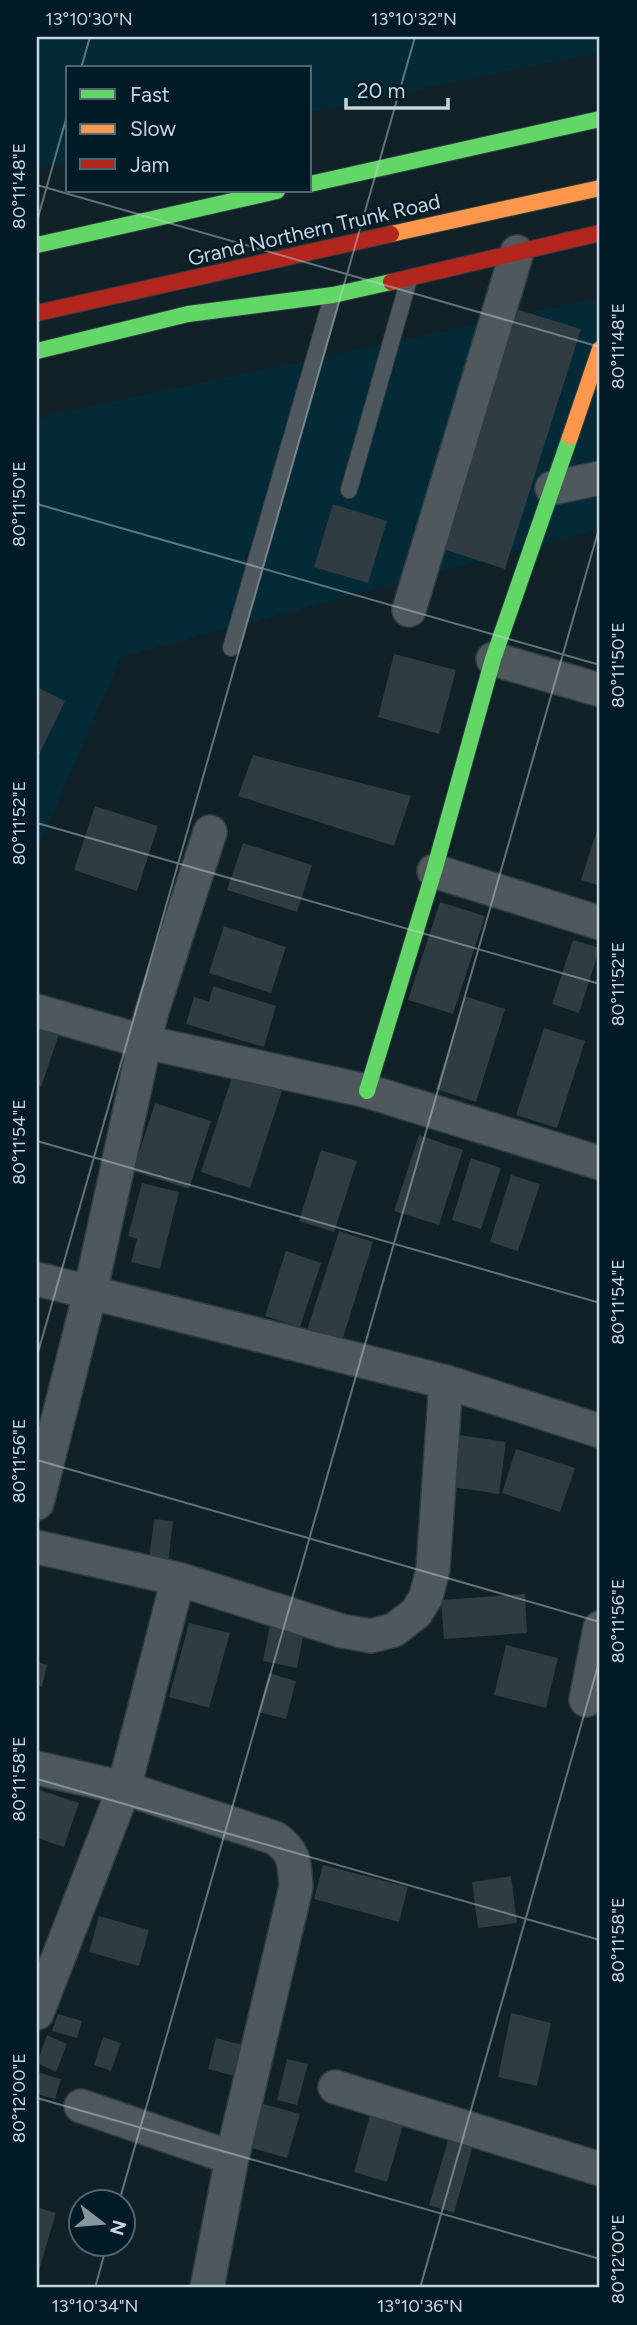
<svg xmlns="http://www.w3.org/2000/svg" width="637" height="2325" font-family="Figtree,sans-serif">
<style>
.built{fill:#042a37}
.building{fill:#2f3c41}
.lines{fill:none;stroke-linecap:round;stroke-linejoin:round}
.lane-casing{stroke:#2f3d42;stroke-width:18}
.street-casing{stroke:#2f3d42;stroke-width:36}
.fast-casing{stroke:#2f3d42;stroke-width:18}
.slow-casing{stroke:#2f3d42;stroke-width:18}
.jam-casing{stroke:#2f3d42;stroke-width:18}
.lane{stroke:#4f585d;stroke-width:16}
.street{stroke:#4f585d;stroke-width:33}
.fast{stroke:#63d668;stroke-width:16}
.slow{stroke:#ff974d;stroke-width:16}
.jam{stroke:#b3261e;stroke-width:16}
.ticks{fill:none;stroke:#c5d5dd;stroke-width:2;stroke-opacity:0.45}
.labels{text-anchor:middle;stroke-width:5;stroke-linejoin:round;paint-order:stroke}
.street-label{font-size:21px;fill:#c5d5dd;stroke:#001b26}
.neatline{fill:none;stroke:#c5d5dd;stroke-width:2.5}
.ticks-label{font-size:18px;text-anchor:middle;fill:#c5d5dd}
</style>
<rect width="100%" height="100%" fill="#102127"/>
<path class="built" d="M37 37H600V52L310 112V68H68V161L37 168Z
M600 298V529L121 657 37 850V418Z"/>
<path class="building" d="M516 309 581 329 505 569 440 548Z
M333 504 387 521 368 583 314 567Z
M394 654 456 670 439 734 378 717Z
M37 687 65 701 37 759Z
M253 755 411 796 394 846 238 796Z
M95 806 158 826 137 891 74 870Z
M600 821V886L581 880Z
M243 843 312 865 297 912 227 890Z
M440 902 485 916 453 1014 408 1000Z
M224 926 286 947 271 993 209 973Z
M573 940 600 948 579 1013 552 1004Z
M213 986 276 1006 264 1047 186 1024 194 997 209 1002Z
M465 996 505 1009 476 1102 436 1089Z
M37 1023 60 1031 41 1087 37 1086Z
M544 1028 585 1041 557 1128 516 1115Z
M233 1074 282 1091 250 1188 201 1172Z
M155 1103 211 1121 189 1189 133 1171Z
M419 1135 463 1150 439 1225 394 1211Z
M321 1150 357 1161 334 1232 299 1221Z
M471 1158 501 1168 481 1229 452 1220Z
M511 1175 540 1184 518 1251 490 1242Z
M142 1183 179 1192 160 1269 131 1262 137 1239 128 1236Z
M339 1231 373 1242 342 1341 307 1330Z
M286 1251 321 1263 300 1327 265 1316Z
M453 1434 506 1442 499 1494 445 1486Z
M516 1449 575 1468 560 1512 502 1493Z
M154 1519 173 1521 168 1563 149 1560Z
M525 1594 527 1633 444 1639 441 1600Z
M271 1620 305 1626 297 1668 263 1661Z
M189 1623 230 1633 209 1708 169 1697Z
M506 1645 558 1658 546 1708 494 1695Z
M37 1662 47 1665 42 1687 37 1685Z
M269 1673 296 1681 286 1719 258 1712Z
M37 1789 79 1803 64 1847 37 1838Z
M323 1865 408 1887 399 1922 314 1899Z
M511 1876 517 1923 478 1928 472 1882Z
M99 1916 149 1930 139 1966 89 1952Z
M511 2013 551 2023 537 2086 498 2077Z
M58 2014 82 2021 77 2038 52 2031Z
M47 2035 67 2044 56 2072 37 2063Z
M103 2037 121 2043 111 2071 94 2065Z
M216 2038 250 2047 242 2078 208 2069Z
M287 2059 308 2064 297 2105 277 2100Z
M37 2072 61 2079 55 2099 37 2094Z
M256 2102 300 2114 287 2158 244 2146Z
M370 2115 403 2125 387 2182 354 2172Z
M450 2134 474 2142 454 2213 429 2205Z
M37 2207 56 2213 37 2277Z"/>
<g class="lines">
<defs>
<path id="lane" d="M349 490 409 279
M231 648 332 297"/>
<path id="street" d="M552 488 600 478
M409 610 517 252
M493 659 600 690
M434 871 600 923
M37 1011 145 1042 367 1091 600 1163
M37 1279 446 1382 600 1431
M37 1503 90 1293 151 1014 210 832
M37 1547 178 1579 342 1631 371 1636 394 1630 416 1613 426 1597 433 1569 446 1382
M586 1700 600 1628
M37 1768 124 1788 275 1838C296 1853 294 1863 296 1887L232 2158 207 2288
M37 2013 124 1788 178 1579
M335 2087 600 2169
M81 2106 232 2158"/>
<path id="fast" d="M310 184 600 119
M37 245 277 191
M37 351 188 314 333 295 391 282
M367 1091 434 871 493 659 570 437"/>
<path id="slow" d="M391 234 600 188
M570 437 600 349"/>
<path id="jam" d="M391 282 600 233
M37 313 391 234"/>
</defs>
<use href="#lane" class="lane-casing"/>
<use href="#street" class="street-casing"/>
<use href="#fast" class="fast-casing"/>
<use href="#slow" class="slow-casing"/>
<use href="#jam" class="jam-casing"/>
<use href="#lane" class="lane"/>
<use href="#street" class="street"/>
<use href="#fast" class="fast"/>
<use href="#slow" class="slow"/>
<use href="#jam" class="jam"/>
</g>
<path class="ticks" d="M81 68 90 37M37 185 600 347M37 221 68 112M37 504 600 665M37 823 600 984M37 1141 600 1303M37 1356 415 37M37 1460 600 1622M37 1779 600 1940M37 2098 600 2259M119 2202 600 525M95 2288 107 2244M420 2288 600 1659"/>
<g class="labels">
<g class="street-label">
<text transform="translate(314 230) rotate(-13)" y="7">Grand Northern Trunk Road</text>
</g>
</g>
<rect width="637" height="2325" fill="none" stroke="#001b26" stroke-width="77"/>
<rect x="66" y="66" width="245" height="126" fill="#001b26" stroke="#4f656f" stroke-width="2"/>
<rect x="80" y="89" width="35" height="10" fill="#63d668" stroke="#4f656f" stroke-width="2"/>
<text x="130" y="102" font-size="21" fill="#c5d5dd">Fast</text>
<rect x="80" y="124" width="35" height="10" fill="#ff974d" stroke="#4f656f" stroke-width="2"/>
<text x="130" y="136" font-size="21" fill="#c5d5dd">Slow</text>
<rect x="80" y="159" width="35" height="10" fill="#b3261e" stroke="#4f656f" stroke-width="2"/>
<text x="130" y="172" font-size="21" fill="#c5d5dd">Jam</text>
<g transform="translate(102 2223) rotate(106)"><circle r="33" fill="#001b26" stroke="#4f656f" stroke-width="2"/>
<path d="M0-5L12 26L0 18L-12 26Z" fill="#86969d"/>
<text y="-10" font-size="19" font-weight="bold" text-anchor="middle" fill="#c5d5dd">N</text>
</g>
<path d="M346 98v10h102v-10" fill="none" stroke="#c5d5dd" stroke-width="3.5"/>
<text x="357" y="98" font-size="21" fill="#c5d5dd" stroke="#001b26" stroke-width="5" paint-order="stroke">20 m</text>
<rect x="38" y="38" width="560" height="2248" class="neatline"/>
<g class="ticks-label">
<text x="89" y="25">13°10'30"N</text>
<text x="414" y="25">13°10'32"N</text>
<text transform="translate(19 186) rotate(-90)" y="6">80°11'48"E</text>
<text transform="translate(618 346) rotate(-90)" y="6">80°11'48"E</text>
<text transform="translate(19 504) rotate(-90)" y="6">80°11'50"E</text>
<text transform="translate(618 665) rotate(-90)" y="6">80°11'50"E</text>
<text transform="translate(19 823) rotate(-90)" y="6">80°11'52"E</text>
<text transform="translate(618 984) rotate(-90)" y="6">80°11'52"E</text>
<text transform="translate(19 1142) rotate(-90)" y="6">80°11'54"E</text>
<text transform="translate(618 1302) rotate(-90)" y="6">80°11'54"E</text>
<text transform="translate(19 1461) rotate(-90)" y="6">80°11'56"E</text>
<text transform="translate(618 1621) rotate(-90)" y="6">80°11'56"E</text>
<text transform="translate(19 1779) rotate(-90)" y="6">80°11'58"E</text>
<text transform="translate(618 1940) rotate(-90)" y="6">80°11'58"E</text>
<text transform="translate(19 2098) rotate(-90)" y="6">80°12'00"E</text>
<text transform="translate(618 2259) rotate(-90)" y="6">80°12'00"E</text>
<text x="95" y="2312">13°10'34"N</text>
<text x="420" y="2312">13°10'36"N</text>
</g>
</svg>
